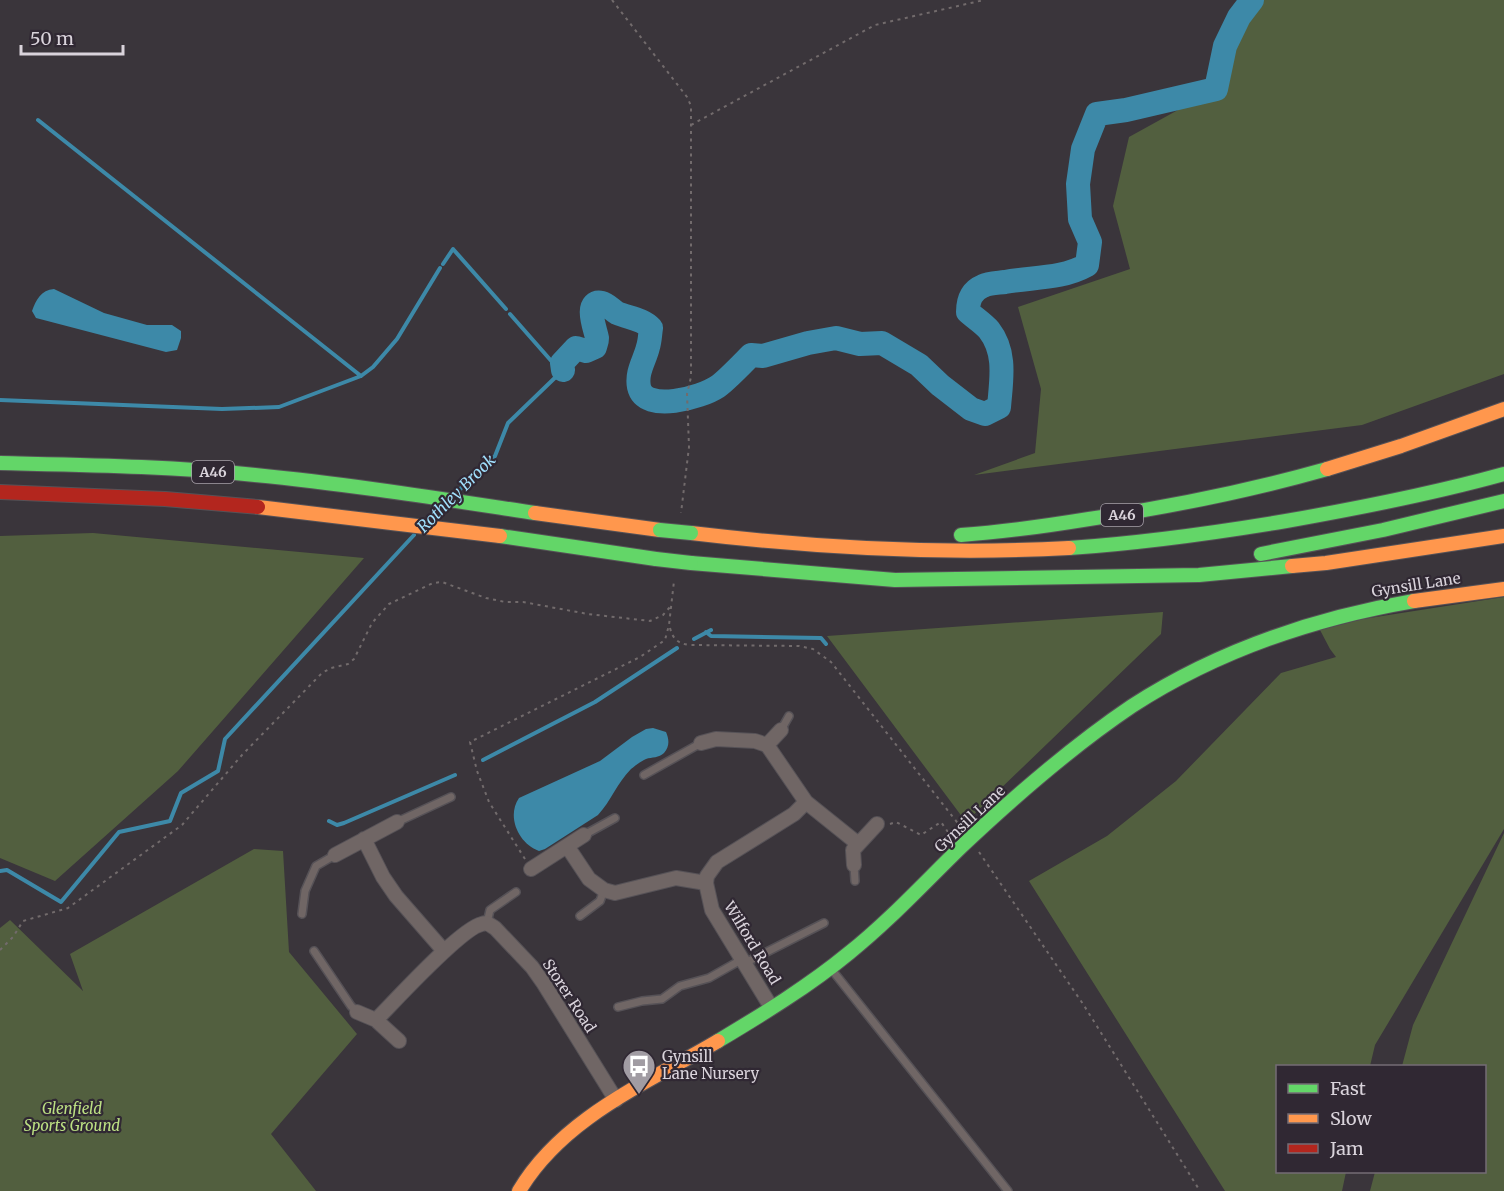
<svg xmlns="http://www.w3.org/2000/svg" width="1504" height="1191" font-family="Merriweather,serif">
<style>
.green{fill:#525f3f}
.water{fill:#3d89a8}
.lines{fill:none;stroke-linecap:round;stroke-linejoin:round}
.stream{stroke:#3d89a8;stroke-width:4}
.river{stroke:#3d89a8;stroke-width:24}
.lane-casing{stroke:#565257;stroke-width:10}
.street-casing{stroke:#565257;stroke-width:16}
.fast-casing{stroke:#565257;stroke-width:16}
.slow-casing{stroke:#565257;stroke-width:16}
.jam-casing{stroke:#565257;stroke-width:16}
.path{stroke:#726b6c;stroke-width:2;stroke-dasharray:3 4.5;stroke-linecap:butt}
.lane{stroke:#706665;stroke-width:7}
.street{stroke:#706665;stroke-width:14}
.fast{stroke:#63d668;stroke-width:14}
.slow{stroke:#ff974d;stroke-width:14}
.jam{stroke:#b3261e;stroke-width:14}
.fast-bridge-casing{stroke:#565257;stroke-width:16;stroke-linecap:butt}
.fast-bridge{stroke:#63d668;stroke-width:14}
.labels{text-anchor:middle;stroke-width:4.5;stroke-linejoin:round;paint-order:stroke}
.shield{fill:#302833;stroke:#a6a0a9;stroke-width:1.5}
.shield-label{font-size:14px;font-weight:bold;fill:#d9d3db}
.street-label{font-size:15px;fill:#d9d3db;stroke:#302833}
.poi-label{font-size:15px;fill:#d9d3db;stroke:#302833;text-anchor:start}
.park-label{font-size:15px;font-style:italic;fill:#bce083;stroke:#302833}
.water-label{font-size:16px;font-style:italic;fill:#a0dffc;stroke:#302833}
</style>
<rect width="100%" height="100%" fill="#3a353b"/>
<path class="green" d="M1253 0H1504V374L1362 425 974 475 1035 453 1041 389 1018 307 1130 269 1113 206 1129 137 1216 89 1237 22Z
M93 533 364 558 178 771 55 881 0 858V536Z
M1504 597V829L1375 1045 1370 1066H1278V1172H1346L1342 1191H1225L1029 881 1107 836 1176 781 1281 673 1336 657 1330 649 1320 630 1363 619Z
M1163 612 1161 634 966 822 827 636Z
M1504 833V1191H1370L1375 1172H1484V1066H1402L1413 1025Z
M254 849 283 851 289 952 357 1034 271 1134 316 1191H0V928L10 920 83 991 70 954Z"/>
<path class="water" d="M54 289 104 313 147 325H172L181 331V338L177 350 166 352 36 318 32 311C36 300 41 290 54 289Z
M653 728 666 732C669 739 670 746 664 753 659 758 652 757 646 759 641 761 635 766 631 769 617 783 611 801 598 815L545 849 539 851C519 844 506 817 519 798L600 761 632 737 646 729Z"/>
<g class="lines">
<path class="stream" d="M38 120 361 376
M443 264 453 249 506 309
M510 314 561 372
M0 400 222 409 279 407 361 376 373 367 397 339 440 268
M458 491 495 456 508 423 563 370
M706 632 711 636 821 638 826 644
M694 639 711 630
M483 760 595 702 677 648
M329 821 337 825 344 823 455 775
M0 871 7 870 61 902 119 832 170 821 181 793 218 771 225 739 414 535"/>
<path class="river" d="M563 370 562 363 576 348 586 351 595 347C596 343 597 342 597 338 596 331 583 299 602 303 607 304 612 310 617 313 629 318 643 319 651 328 650 334 650 341 648 347 645 360 636 372 639 387 645 414 702 397 717 387 725 382 743 363 751 355L763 356 808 343 836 338 860 344 882 343 919 365 940 385 971 409 985 414 999 407C1001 381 1007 353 989 330 984 324 975 318 968 312 968 301 971 291 983 286 989 283 998 283 1005 282 1033 277 1062 279 1087 265L1090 242 1080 219 1078 184 1083 149 1097 114 1126 110 1216 89 1225 46 1239 17 1252 0"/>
<defs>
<path id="lane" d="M781 730 789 716
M644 775 701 743
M397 822 451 797
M584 835 615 818
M854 865 855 881
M302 914 305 891 316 866 335 855
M580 916 600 901 604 890
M487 923 490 910 516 892
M314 951 351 1006 357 1012
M743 964 824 923
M832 970 1008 1191
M618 1007 642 1001 662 999 680 986 709 978 741 960"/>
<path id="street" d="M701 743 716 739 755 741 767 745 806 802 857 843
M767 745 781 730
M364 839 383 877 396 896 444 951
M567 846 589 879 604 890 615 893 676 878 706 883
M335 855 397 822
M854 865 853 850 877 824
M531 869 584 835
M771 1007 712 910 706 883 707 876 717 862 794 814 806 802
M357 1012 376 1020 399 1041
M376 1020C395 1001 461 928 482 924 487 922 490 925 495 928L532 967 544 984 616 1100"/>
<path id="fast" d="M0 463C85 465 170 466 255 475 348 484 442 499 535 513
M961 535C1004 532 1046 526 1089 519 1169 507 1249 491 1327 469
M500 536 656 559
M1069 548C1142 543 1214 533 1286 521 1360 508 1432 494 1504 474
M1261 554 1383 530 1504 501
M691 563 895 580 1199 575 1292 566
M718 1041C763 1014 809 986 849 953 889 921 924 883 961 847 1014 797 1071 747 1132 706 1217 651 1315 618 1414 601"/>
<path id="slow" d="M1327 469 1401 446 1504 409
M258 507 500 536
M535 513 660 530
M691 533C817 548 943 555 1069 548
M1292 566 1326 563 1504 536
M1414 601 1504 589
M519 1191C563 1117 647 1083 718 1041"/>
<path id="jam" d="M0 492 165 499 258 507"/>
</defs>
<use href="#lane" class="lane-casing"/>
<use href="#street" class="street-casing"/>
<use href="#fast" class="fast-casing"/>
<use href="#slow" class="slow-casing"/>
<use href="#jam" class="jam-casing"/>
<path class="path" d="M612 0 687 97 691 106V377L687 394 689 447 681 513
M691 125 875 25 984 0
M670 628C673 639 677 643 689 645L799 646 813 649 831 662 960 826
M890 824 896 822 921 835 941 822 950 835
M979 852 1083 1004 1200 1191
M525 859 489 802 477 771 470 742 640 657 665 640 669 625 674 581
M0 950 13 937 23 921 68 908 182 825 242 755 322 673 331 668 348 664 354 659 372 623 389 604 433 583 442 582 486 598 505 602H523L588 614 650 621 663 615 670 607"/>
<use href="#lane" class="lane"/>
<use href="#street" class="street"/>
<use href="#fast" class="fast"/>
<use href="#slow" class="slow"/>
<use href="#jam" class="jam"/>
<defs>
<path id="fast-bridge" d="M660 530 691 533
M656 559 691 563"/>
</defs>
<use href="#fast-bridge" class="fast-bridge-casing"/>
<use href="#fast-bridge" class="fast-bridge"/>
</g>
<defs>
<symbol id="bus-pin" viewBox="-11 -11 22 30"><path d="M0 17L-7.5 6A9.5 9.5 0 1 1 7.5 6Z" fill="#a19ca3" stroke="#302833"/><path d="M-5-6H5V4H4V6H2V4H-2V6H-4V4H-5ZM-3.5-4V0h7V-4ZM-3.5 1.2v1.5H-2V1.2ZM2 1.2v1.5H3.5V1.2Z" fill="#fff"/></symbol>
</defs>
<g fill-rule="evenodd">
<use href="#bus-pin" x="620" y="1047" width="38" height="52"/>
</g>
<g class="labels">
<g class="shield">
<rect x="192" y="461" width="42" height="22" rx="4.5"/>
<rect x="1101" y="504" width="42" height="22" rx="4.5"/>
</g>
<g class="shield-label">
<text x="213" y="477">A46</text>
<text x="1122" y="520">A46</text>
</g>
<g class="street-label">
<text transform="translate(1416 585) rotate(-9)" y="5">Gynsill Lane</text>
<text transform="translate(970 819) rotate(-43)" y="5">Gynsill Lane</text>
<text transform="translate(752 943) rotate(59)" y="5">Wilford Road</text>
<text transform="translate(569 996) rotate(57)" y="5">Storer Road</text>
</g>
<g class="poi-label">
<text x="662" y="1062">Gynsill<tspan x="662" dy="17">Lane Nursery</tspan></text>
</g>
<g class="park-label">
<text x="72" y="1114">Glenfield<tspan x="72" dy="17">Sports Ground</tspan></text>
</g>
<g class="water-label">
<text transform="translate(456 493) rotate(-45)" y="6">Rothley Brook</text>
</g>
</g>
<rect x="1276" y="1065" width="210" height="108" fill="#302833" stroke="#746c76" stroke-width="1.5"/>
<rect x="1288" y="1084" width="30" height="9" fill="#63d668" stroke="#746c76" stroke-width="1.5"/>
<text x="1330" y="1095" font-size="18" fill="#d9d3db">Fast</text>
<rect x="1288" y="1114" width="30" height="9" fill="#ff974d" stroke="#746c76" stroke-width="1.5"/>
<text x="1330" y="1125" font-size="18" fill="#d9d3db">Slow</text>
<rect x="1288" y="1144" width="30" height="9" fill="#b3261e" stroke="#746c76" stroke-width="1.5"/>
<text x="1330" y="1155" font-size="18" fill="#d9d3db">Jam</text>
<path d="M21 45v9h102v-9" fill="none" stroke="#d9d3db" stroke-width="3"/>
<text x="30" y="45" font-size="18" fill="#d9d3db" stroke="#302833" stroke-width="4.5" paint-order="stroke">50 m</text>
</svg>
